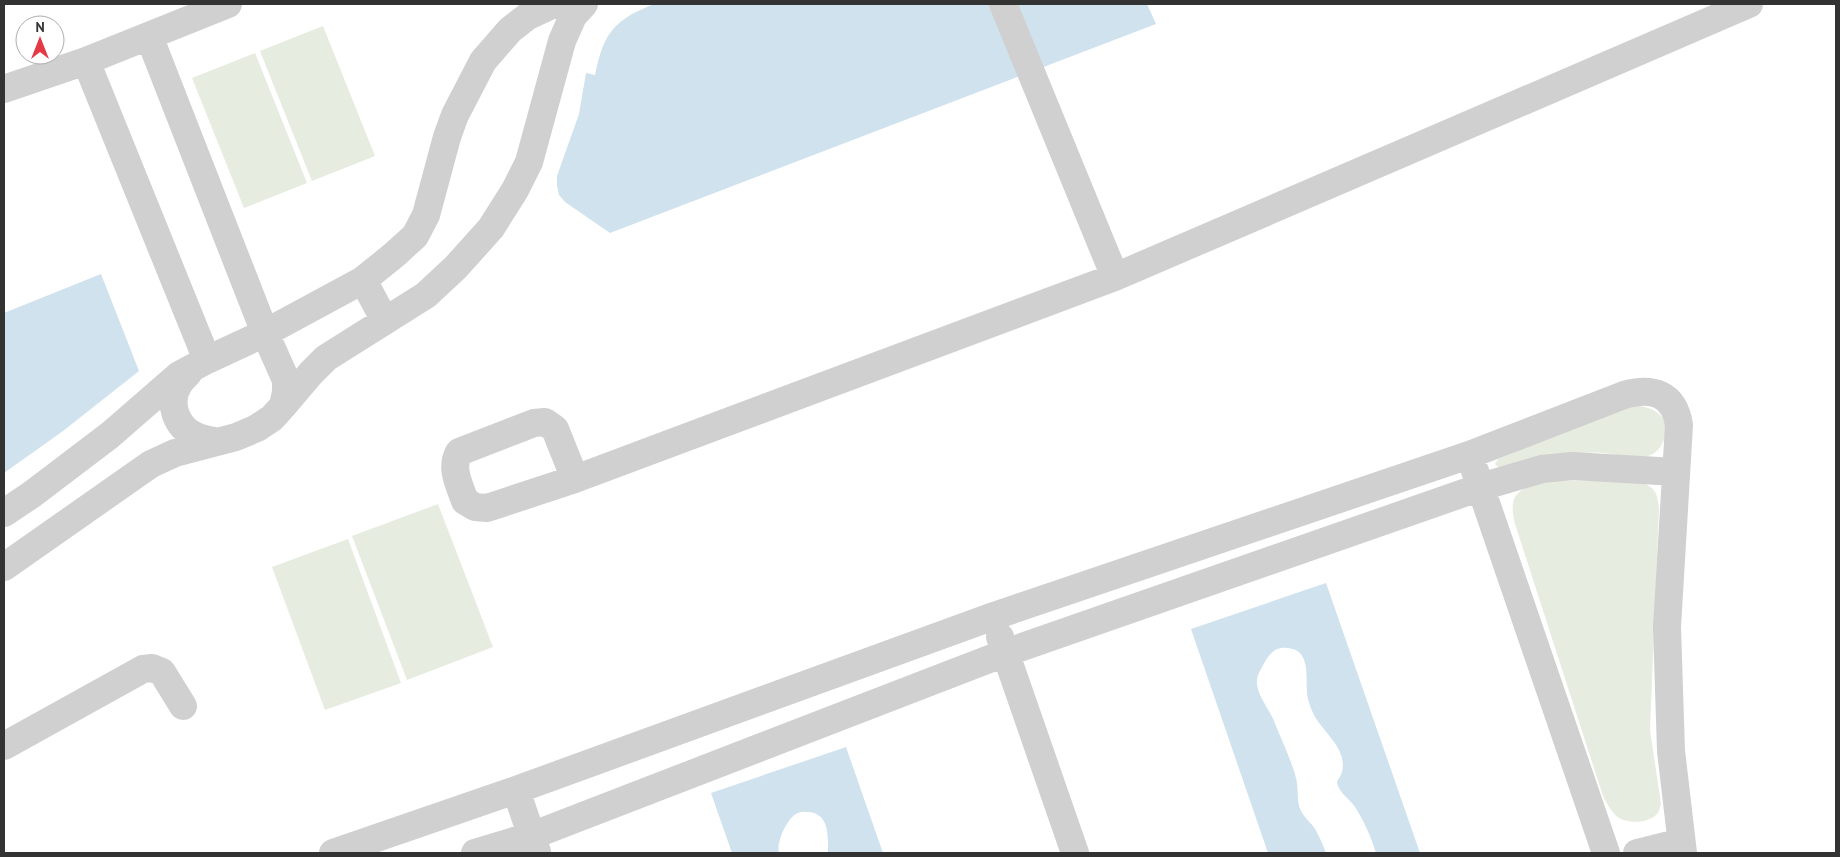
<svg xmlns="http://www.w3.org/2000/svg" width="1840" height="857" font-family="'PT Sans',sans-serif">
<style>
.green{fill:#e6ecdf}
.water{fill:#cfe2ee}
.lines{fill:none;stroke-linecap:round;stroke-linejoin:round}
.minor{stroke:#d0d0d0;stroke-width:28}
</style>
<rect width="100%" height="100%" fill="#fff"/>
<path class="green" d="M323 26 375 156 312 181 260 51Z
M255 53 307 183 244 208 192 78Z
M1640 406C1650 408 1660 411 1664 421 1669 434 1662 452 1648 456 1634 460 1618 454 1603 453 1594 452 1585 453 1576 453 1552 455 1528 462 1505 467H1498L1495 464 1498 459 1605 414 1625 407Z
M1552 480 1641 482C1655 488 1657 492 1659 507L1650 730 1661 804C1660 807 1659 812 1657 814 1649 823 1629 824 1619 818 1612 813 1607 804 1603 796L1515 524C1506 490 1523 487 1552 480Z
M438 504 493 647 407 680 352 536Z
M348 539 401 683 325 710 272 567Z"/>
<path class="water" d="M654 4H1147L1156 24 610 233 565 202 559 195 557 186V176L579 114 586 73 595 75C604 32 614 20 654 4Z
M101 274 139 371 63 431 4 473V313Z
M1326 583 1420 853H1376C1371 837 1364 821 1355 807 1349 798 1338 792 1337 782 1338 779 1341 776 1342 772 1348 748 1322 732 1313 713 1310 706 1307 698 1307 691 1306 675 1310 650 1288 648 1271 646 1266 660 1259 673 1251 689 1268 706 1274 721 1281 739 1291 759 1296 778 1299 789 1296 801 1301 811 1304 817 1309 821 1313 826 1318 833 1323 845 1326 853H1268L1191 629Z
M846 747 883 853H828C828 838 830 814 809 812 806 812 801 811 798 813 787 817 776 843 779 853H732L711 793Z"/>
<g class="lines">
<path class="minor" d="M1003 4 1115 277
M149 36 265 333 286 380V392L283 406
M86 61 207 360
M4 89 86 61 228 4
M363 280 385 321
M189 372C186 376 181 380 179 384 167 402 176 428 196 436 202 439 209 440 215 441
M1475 471 1606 853
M575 479 555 429 545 422 534 423 459 452C450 468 459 484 465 501L475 507 487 508 575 479 1115 277 1749 4
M4 513 31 495 110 435 179 375 207 360 265 333 363 280 394 255 415 236 426 215 447 137 455 115 483 61 510 30 528 16 554 4
M4 567 151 464 175 453 236 437 257 428 272 418 283 406 311 373 326 358 426 295 456 267 491 228 515 190 529 162 562 41 573 16 584 4
M1000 637 1075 853
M4 746 143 669 152 668 162 672 183 706
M516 790 537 852
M333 853 516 790 994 616 1469 455 1624 395C1652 387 1674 393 1679 425L1667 627 1671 751 1683 853
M475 853 531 836 1005 653 1481 487 1542 469 1572 466 1676 472
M1637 853 1681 842"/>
</g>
<rect width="1840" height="857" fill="none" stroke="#333333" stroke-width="10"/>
<g transform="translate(40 40)"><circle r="24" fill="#ffffff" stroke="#adadad"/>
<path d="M0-4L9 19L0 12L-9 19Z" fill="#e63946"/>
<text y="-8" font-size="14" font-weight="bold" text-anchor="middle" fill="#333333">N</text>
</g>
</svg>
